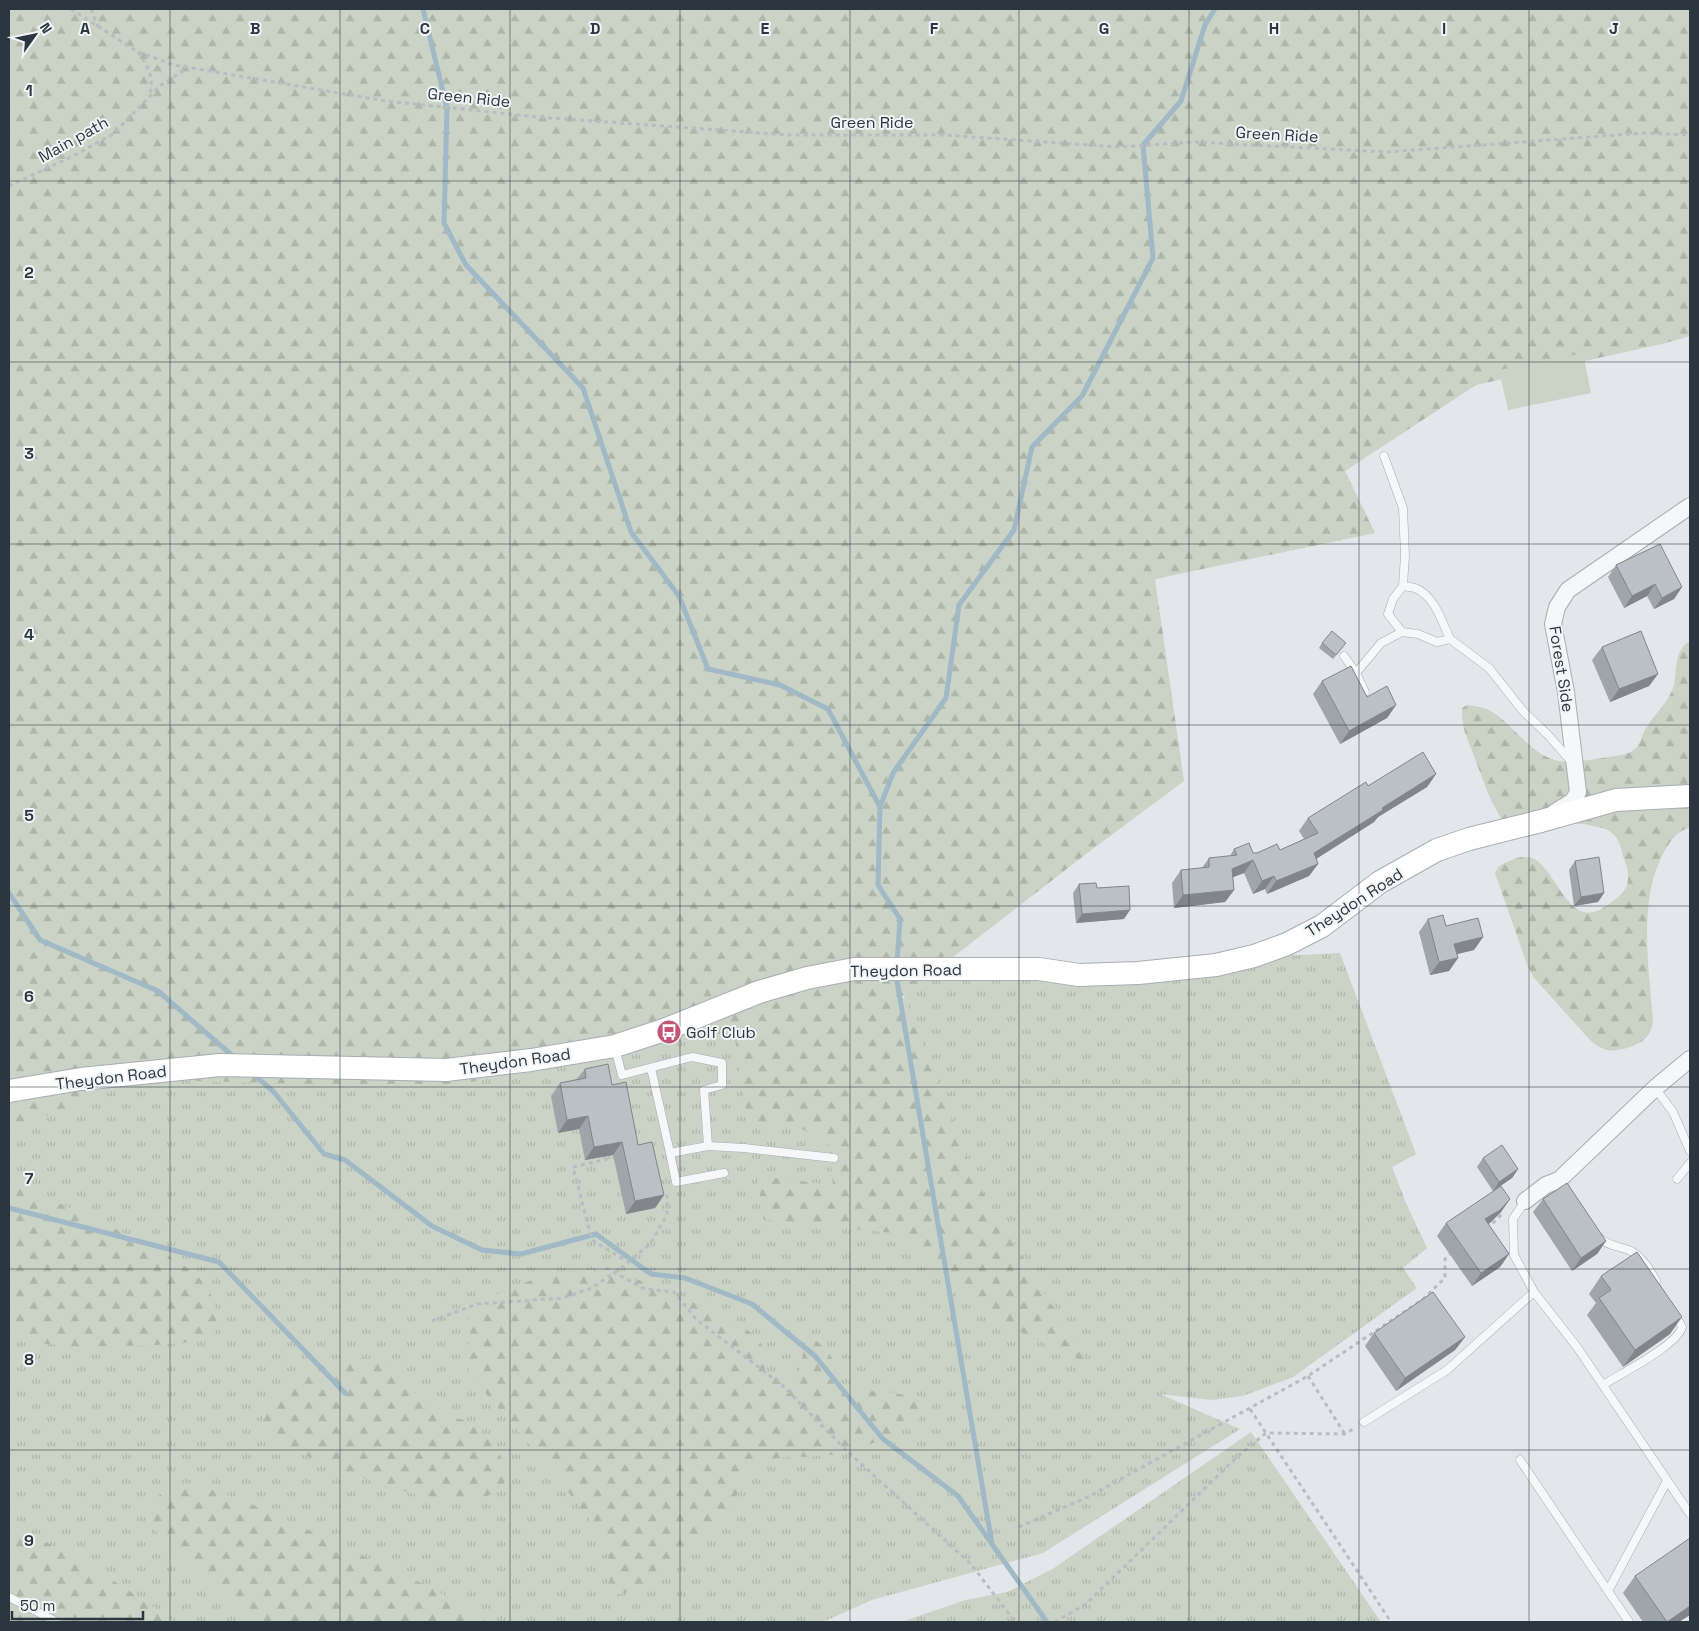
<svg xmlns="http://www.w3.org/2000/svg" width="1699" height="1631" font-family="'Space Grotesk',sans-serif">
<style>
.grass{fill:url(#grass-tufts)}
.forest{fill:url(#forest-firs)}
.pitch{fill:#cad3c5}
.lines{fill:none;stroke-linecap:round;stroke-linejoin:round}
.stream{stroke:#a1b8c6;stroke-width:5}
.lane-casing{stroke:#a8aeb4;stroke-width:9}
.street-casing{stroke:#a8aeb4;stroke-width:18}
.secondary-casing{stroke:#a8aeb4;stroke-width:24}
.path{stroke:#b9bdc1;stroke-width:3;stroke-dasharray:4 4;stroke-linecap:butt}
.lane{stroke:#f5f7f8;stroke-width:8}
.street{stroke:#f5f7f8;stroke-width:16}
.secondary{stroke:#fff;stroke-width:22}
.wall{fill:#a0a5aa}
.shaded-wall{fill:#82868b}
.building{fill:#bac0c6;stroke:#82868b}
.grid{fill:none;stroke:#2c3640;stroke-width:1;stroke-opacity:0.55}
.labels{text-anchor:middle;stroke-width:4;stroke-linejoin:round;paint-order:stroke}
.street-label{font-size:16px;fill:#2c3640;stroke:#f2f5f7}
.poi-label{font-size:16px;fill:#2c3640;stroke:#f2f5f7;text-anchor:start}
.grid-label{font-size:16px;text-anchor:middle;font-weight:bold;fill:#2c3640;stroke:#f2f5f7;stroke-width:4;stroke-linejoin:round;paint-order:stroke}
</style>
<defs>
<pattern id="grass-tufts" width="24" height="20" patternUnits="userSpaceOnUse" patternTransform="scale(1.25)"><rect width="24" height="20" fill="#cad3c5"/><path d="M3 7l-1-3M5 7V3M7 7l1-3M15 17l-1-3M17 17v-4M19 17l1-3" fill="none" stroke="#aeb6aa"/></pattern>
<pattern id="forest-firs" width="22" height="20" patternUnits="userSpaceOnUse" patternTransform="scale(1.25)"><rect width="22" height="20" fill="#cad3c5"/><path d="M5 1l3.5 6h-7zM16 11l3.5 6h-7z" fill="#aeb6aa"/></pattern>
</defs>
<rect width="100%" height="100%" fill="#e3e6ea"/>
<path class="grass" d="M9 911 440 1088 905 998 896 975 1340 953 1416 1154 1392 1167 1406 1203 1427 1248 1403 1268 1417 1288 1293 1377 1243 1396 1211 1400 1160 1394 1240 1429 1043 1553 872 1600 823 1622H9Z
M1251 1432 1381 1622H901L966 1600 1007 1592 1054 1568Z"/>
<path class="forest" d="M9 9H1690V336L1666 343 1476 385 1345 471 1375 533 1155 579 1184 781 1090 851 900 998H905L977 1183 1087 1363 984 1315 903 1234 764 1220 757 1176 833 1185 829 1145 794 1124 748 1125 734 1032 765 1025 441 1088 129 1079 85 1085 88 1094 86 1100 73 1108 9 1127Z
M1690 641V828C1678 830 1671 840 1665 850 1637 899 1649 967 1653 1021 1652 1028 1650 1034 1645 1039 1637 1046 1618 1052 1607 1050 1600 1048 1596 1045 1590 1040L1534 978 1528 967 1495 873C1499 865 1503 863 1512 860 1519 857 1526 855 1534 859 1557 870 1569 933 1606 906 1615 900 1623 895 1627 885 1630 875 1627 865 1623 856 1621 847 1619 838 1611 832 1607 829 1602 828 1597 827 1592 826 1587 824 1582 824 1565 822 1540 832 1523 836L1505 826 1490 798 1465 733 1462 718V708L1467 705C1474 706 1482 707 1489 710 1513 723 1530 756 1559 761 1576 763 1592 759 1609 757 1620 755 1633 755 1639 744 1642 739 1643 732 1647 727 1655 713 1670 701 1674 685 1677 670 1674 650 1690 641Z
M9 1177C54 1204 103 1221 150 1246 167 1255 187 1265 201 1280 212 1292 215 1305 220 1321L215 1333 191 1342 157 1345 78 1347 36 1343 9 1337Z
M592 1270C602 1272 612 1273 622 1276 653 1283 692 1301 721 1316 733 1322 748 1328 757 1338 768 1349 759 1365 769 1376 807 1386 799 1363 806 1339L811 1337C820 1343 836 1357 835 1369 834 1376 831 1379 834 1385 857 1394 904 1389 920 1401 927 1406 924 1415 918 1420 898 1435 855 1452 830 1455 807 1459 772 1453 752 1466 740 1474 740 1492 733 1503 717 1527 663 1578 637 1589 630 1592 622 1594 615 1594L610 1589 609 1562 607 1550 589 1519 553 1472 487 1395 464 1363 463 1354 471 1339V1334L465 1327V1323L469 1317 490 1298 518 1284 569 1271Z
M356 1357C361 1359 368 1359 374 1362 396 1371 412 1392 430 1406 436 1410 443 1415 450 1417 456 1419 462 1418 468 1422 485 1432 524 1474 497 1491 476 1503 462 1503 439 1500 410 1495 272 1452 264 1426 261 1414 270 1405 277 1396 280 1392 282 1387 286 1384 302 1370 335 1360 356 1357Z
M185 1483C239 1494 292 1523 341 1546 390 1569 444 1590 487 1622H252C221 1595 161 1549 145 1513 159 1492 163 1491 185 1483Z
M9 1525C68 1551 123 1584 174 1622H9Z"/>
<path class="pitch" d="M1583 353 1591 393 1508 410 1499 370Z"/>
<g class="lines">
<path class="stream" d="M423 9 447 108 444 223 466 265 583 388 631 532 679 596 708 669 780 685 828 709 880 807
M9 893 40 940 158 991 234 1057
M897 964 900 919 878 885 880 807 893 773 946 698 959 605 1014 530 1032 447 1082 396 1153 258 1143 145 1181 101 1205 25 1215 9
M896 975 992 1544
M252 1073 273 1091 324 1154 345 1160 432 1226 482 1250 521 1254 596 1234 651 1274 685 1278 752 1304 815 1356 883 1439 958 1496 1047 1622
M9 1208 219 1262 345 1393"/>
<defs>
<path id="lane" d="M1384 456 1403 508 1405 555 1403 586
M1403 586C1407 587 1412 587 1415 588 1435 596 1442 622 1450 639L1437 642 1418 634 1402 632 1388 614 1393 599Z
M1450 639 1489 668 1523 711 1548 735 1571 761
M1344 656 1356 673 1365 692
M1356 673 1381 643 1402 632
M615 1048 622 1075 692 1057 722 1063V1085L704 1090 708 1146 670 1153 651 1068
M1655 1088 1673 1112 1690 1151
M708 1146 744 1148 834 1158
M670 1153 676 1182 724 1173
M1677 1179 1690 1163
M1525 1201 1513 1219 1514 1255 1534 1292 1577 1347 1690 1514
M1599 1237C1606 1246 1620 1246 1631 1251 1643 1258 1650 1269 1656 1281
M1603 1385C1620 1374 1678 1345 1682 1327L1674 1313
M1364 1422 1447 1370 1534 1292
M1520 1460 1608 1591
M9 1597 57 1622
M1629 1622 1608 1591 1667 1481"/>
<path id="street" d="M1555 812 1573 801 1578 792 1566 692 1553 624 1557 607 1568 590 1690 506
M1525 1201 1546 1185 1559 1180 1655 1088 1690 1059"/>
<path id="secondary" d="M9 1091 81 1079 220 1065 446 1070 531 1060 615 1046 664 1030 759 992 807 978 854 969H1039L1079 975 1138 973 1216 965 1254 956 1287 944 1322 926 1380 882 1437 850 1469 839 1541 821 1616 800 1690 796"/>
</defs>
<use href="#lane" class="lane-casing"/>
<use href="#street" class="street-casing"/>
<use href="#secondary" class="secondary-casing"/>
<path class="path" d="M71 9 138 52 174 65 386 101 538 117 789 135H944L1119 147 1195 142 1387 152 1643 133 1690 135
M91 9 98 27
M138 52C148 66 154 78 150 94
M9 186 75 155 113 134 161 85 188 68
M616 1157 573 1167 592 1240 628 1262
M1487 1229 1502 1214
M606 1268 645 1289 674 1292 697 1320 782 1385 847 1451 971 1564 1015 1622
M432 1321 477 1304 563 1298 592 1288 624 1266 650 1244 667 1215V1196L670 1191
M1308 1376 1345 1434
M1250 1409 1391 1622
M1019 1527 1090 1496 1308 1376 1422 1300 1445 1278V1259L1450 1254
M1055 1622 1086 1604 1238 1456 1266 1433 1345 1434 1355 1428"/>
<use href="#lane" class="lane"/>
<use href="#street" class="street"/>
<use href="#secondary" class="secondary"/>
</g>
<path class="wall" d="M1616 565 1682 587 1674 599 1654 609 1647 596 1624 608 1608 577Z
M1322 643H1346L1333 659 1319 648Z
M1602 647 1658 674 1649 686 1610 702 1592 660Z
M1322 681 1367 697 1396 705 1387 718 1340 744 1313 694Z
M1436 774 1427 787 1378 817 1374 822 1316 859 1318 864 1309 876 1267 894 1265 889 1253 894 1244 873 1233 877 1234 890 1225 902 1174 908 1172 883 1181 870 1202 868 1209 858 1230 856 1234 849 1253 853 1280 850 1304 839 1299 831 1308 818 1368 786Z
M1575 861 1604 893 1598 902 1574 906 1569 870Z
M1079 884 1097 888 1124 919 1076 923 1073 893Z
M1428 919 1446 926 1483 937 1474 950 1457 954 1458 958 1449 971 1430 975 1419 932Z
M585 1069 612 1085 638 1145 664 1195 655 1208 626 1214 613 1155 585 1160 579 1129 558 1133 551 1096 560 1083 577 1079Z
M1483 1158 1518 1169 1512 1178 1493 1191 1477 1167Z
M1510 1199 1501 1212 1488 1224 1509 1254 1500 1267 1472 1286 1437 1236 1446 1223Z
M1543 1199 1606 1241 1597 1254 1572 1271 1533 1212Z
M1601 1276 1670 1334 1623 1367 1587 1315 1596 1303 1589 1294Z
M1374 1333 1465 1337 1455 1350 1396 1391 1365 1346Z
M1635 1576 1679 1622H1643L1623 1593Z"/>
<path class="shaded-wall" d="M1655 584 1647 596 1624 608 1632 596Z
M1682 587 1674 599 1654 609 1662 598Z
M1658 674 1649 686 1610 702 1619 689Z
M1396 705 1387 718 1340 744 1349 731Z
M1436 774 1427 787 1378 817 1374 822 1305 866 1314 853 1382 808Z
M1253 860 1244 873 1223 881 1232 869Z
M1318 864 1309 876 1267 894 1276 881Z
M1274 876 1265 889 1253 894 1262 881Z
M1234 890 1225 902 1174 908 1183 895Z
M1604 893 1598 902 1574 906 1581 897Z
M1130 910 1124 919 1076 923 1082 914Z
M1483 937 1474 950 1445 957 1454 944Z
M1458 958 1449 971 1430 975 1439 962Z
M588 1116 579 1129 558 1133 567 1120Z
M622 1142 613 1155 585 1160 594 1147Z
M1518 1169 1512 1178 1493 1191 1499 1182Z
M664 1195 655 1208 626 1214 635 1201Z
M1510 1199 1501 1212 1490 1223 1476 1232 1485 1219Z
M1606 1241 1597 1254 1572 1271 1581 1258Z
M1509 1254 1500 1267 1472 1286 1481 1273Z
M1682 1317 1670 1334 1623 1367 1635 1350Z
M1465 1337 1455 1350 1396 1391 1405 1378Z
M1690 1606V1615L1679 1622H1666Z"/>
<path class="building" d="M1660 544 1682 587 1662 598 1655 584 1632 596 1616 565Z
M1332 631 1346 643 1336 655 1322 643Z
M1641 631 1658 674 1619 689 1602 647Z
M1351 666 1367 697 1387 686 1396 705 1349 731 1322 681Z
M1423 752 1436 774 1382 808 1383 810 1314 853 1318 864 1276 881 1274 876 1262 881 1253 860 1232 869 1234 890 1183 895 1181 870 1209 867V858L1237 855 1234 849 1249 843 1253 853H1257L1277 844 1280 850 1318 833 1308 818 1366 782 1368 786Z
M1599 857 1604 893 1581 897 1575 861Z
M1096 883 1097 888 1129 886 1130 910 1082 914 1079 884Z
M1443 915 1446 926 1478 918 1483 937 1454 944 1458 958 1439 962 1428 919Z
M608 1064 612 1085 626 1082 638 1145 652 1142 664 1195 635 1201 622 1142 594 1147 588 1116 567 1120 560 1083 586 1078 585 1069Z
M1502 1145 1518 1169 1499 1182 1483 1158Z
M1567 1183 1606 1241 1581 1258 1543 1199Z
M1501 1186 1510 1199 1500 1210 1485 1219 1509 1254 1481 1273 1446 1223Z
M1637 1252 1682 1317 1635 1350 1599 1298 1611 1290 1601 1276Z
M1433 1292 1465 1337 1405 1378 1374 1333Z
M1690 1538V1606L1667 1622 1635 1576Z"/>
<path class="grid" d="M170 9V1622M340 9V1622M510 9V1622M680 9V1622M850 9V1622M1019 9V1622M1189 9V1622M1359 9V1622M1529 9V1622M9 181H1690M9 362H1690M9 544H1690M9 725H1690M9 906H1690M9 1087H1690M9 1269H1690M9 1450H1690"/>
<defs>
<symbol id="bus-disc" viewBox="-11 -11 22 22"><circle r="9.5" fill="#c25575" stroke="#f2f5f7"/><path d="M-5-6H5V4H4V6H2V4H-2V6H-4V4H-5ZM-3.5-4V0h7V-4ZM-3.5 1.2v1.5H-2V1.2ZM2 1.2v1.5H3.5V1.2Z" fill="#fff"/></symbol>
</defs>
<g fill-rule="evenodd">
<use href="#bus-disc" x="655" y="1018" width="28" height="28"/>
</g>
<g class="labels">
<g class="street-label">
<text transform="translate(469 97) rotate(6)" y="6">Green Ride</text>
<text x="872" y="128">Green Ride</text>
<text transform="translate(1277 134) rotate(3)" y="6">Green Ride</text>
<text transform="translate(73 139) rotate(-29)" y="6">Main path</text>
<text transform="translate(1562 669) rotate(81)" y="6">Forest Side</text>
<text transform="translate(1354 902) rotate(-33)" y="6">Theydon Road</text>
<text transform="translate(906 970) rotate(-1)" y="6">Theydon Road</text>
<text transform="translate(515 1061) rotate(-8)" y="6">Theydon Road</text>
<text transform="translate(111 1077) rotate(-7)" y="6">Theydon Road</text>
</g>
<g class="poi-label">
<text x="686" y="1038">Golf Club</text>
</g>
</g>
<g class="grid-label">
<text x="85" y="34">A</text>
<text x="255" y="34">B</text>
<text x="425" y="34">C</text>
<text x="595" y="34">D</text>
<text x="765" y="34">E</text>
<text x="934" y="34">F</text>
<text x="1104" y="34">G</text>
<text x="1274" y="34">H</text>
<text x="1444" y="34">I</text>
<text x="1614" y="34">J</text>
<text x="29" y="96">1</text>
<text x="29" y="278">2</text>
<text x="29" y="459">3</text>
<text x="29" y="640">4</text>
<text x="29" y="821">5</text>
<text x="29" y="1002">6</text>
<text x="29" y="1184">7</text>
<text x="29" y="1365">8</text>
<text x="29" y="1546">9</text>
</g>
<rect width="1699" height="1631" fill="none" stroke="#2c3640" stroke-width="20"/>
<g transform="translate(35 35) rotate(57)" stroke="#f2f5f7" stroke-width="4" paint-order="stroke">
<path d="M0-4L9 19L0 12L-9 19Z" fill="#2c3640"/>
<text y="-8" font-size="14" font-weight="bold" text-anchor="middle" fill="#2c3640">N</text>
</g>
<path d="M12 1611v8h131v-8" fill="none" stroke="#2c3640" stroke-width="2.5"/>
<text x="20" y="1611" font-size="15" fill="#2c3640" stroke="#f2f5f7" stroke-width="4" paint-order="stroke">50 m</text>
</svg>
